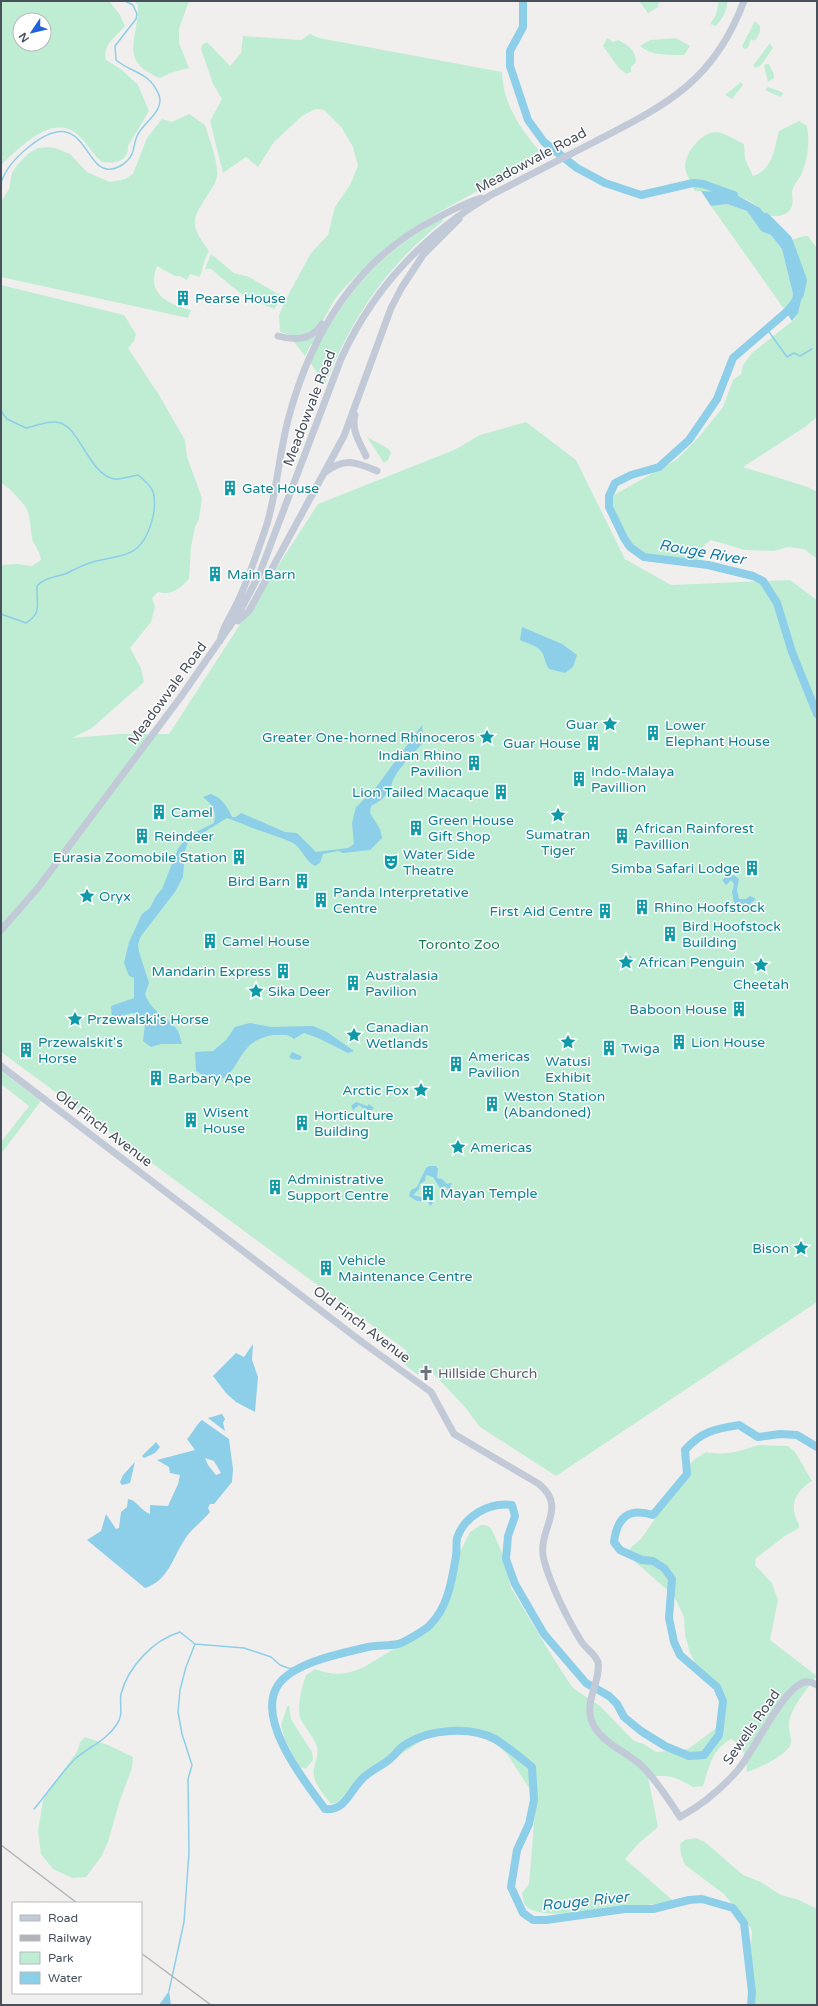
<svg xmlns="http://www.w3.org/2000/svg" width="818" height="2006" font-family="'Varela Round',sans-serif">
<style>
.green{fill:#beedd4;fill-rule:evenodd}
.water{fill:#8dcee8;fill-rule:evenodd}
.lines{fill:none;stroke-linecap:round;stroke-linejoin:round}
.stream{stroke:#8dcee8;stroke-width:1.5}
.river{stroke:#8dcee8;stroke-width:8}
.secondary{stroke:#c2cad7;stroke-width:7}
.rail{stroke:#b1b3b9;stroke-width:1.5}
.labels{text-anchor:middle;stroke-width:3;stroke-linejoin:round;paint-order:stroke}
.street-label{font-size:14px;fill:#47505b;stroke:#fff}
.culture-label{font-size:14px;fill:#0d838f;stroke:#fff;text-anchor:start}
.park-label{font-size:14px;fill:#1a7a52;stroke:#fff}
.worship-label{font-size:14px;fill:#5b616d;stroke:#fff;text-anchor:start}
.water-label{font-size:15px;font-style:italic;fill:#127aa4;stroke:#fff}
</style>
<rect width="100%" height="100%" fill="#f1efee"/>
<path class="green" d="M1 1H109L120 15 125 26C116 37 102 45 106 60L122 70 138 85 149 111 128 146C129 161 114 164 102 162 92 154 87 142 77 134 51 113 19 149 1 165ZM20 20H44V44H20Z
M134 1H189L179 29V43L189 68 173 72 160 78C117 60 139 40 138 5Z
M639 1H659L658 7 648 13Z
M719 1H727C728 10 722 19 716 26L710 24 716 15Z
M755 21 760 26C761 31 758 38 754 41L751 39 748 48 744 49 742 46Z
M310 34 319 38 502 72C503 106 523 133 545 157 487 188 422 214 373 260 360 272 346 285 335 299 329 308 325 320 317 328 310 335 302 335 292 337L291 335 280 332 279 315 286 299 311 253 328 235 335 207 350 185 358 166 353 147 342 128 324 110 315 109 302 116 274 142 258 167 246 157 223 173 210 121 222 99 213 84 201 49 203 44 207 42 230 66 241 53 243 36 301 40Z
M607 38 613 42 618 40C628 45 636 50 636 62L631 67V72L626 74 618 67 603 46Z
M676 38 690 46 684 55C670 55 651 56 640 46L650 40Z
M770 43 773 48 761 65 756 68 753 66Z
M766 64H769L774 75V78L768 82 764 66Z
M741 82 743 85 732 99 725 95Z
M768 87 782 92 783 94 780 97 765 90Z
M189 114 205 125C209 138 219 164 217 177 216 182 213 187 210 191 193 219 187 221 209 251L205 259 200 277 190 274 187 280 180 276H175L157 266C146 294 168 304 191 310L188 318 1 277V202L9 189 12 173 17 165 29 153 38 148 49 147 58 149 70 154 87 172 110 182 125 179 133 174 147 138 162 119 172 122Z
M799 121 807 126C810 142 808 160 801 175 799 179 795 183 793 188 790 196 796 204 789 211 783 217 776 216 768 216 745 192 726 192 695 191 692 183 685 174 685 165 686 152 701 133 715 132 723 132 736 140 744 144L745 159 753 176C773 169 774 150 779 131Z
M727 204 747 211 761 231 771 235 782 249 793 294 792 299 784 309 711 206Z
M442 218 443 221C386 267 352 317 325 385L310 362C344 294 375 257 442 218Z
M803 236H808L817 248V417L805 427 743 467 808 487 817 492V559L804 549 788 547 774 551 745 550 711 540 701 548V559C685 559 664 564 648 558 628 551 618 526 608 509L607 505 614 495 676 460 699 437 723 407 733 380 741 374 743 365 752 353 795 319 792 245 789 241Z
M211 254 234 273 249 277 280 295V301L274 309 245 297 211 269H205Z
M1 285 124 315 136 334 134 341 128 348 159 395 185 440 187 457 202 498 199 519 195 527 191 547 189 579C180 588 172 596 158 592L152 598 155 607 151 622 130 648 141 668 144 682 92 728 72 738 119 734H169L318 504 454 450 480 435 526 422 576 460 625 559 671 585 790 580 817 600V1302L556 1476 480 1427 464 1406 425 1365 418 1375 400 1361 407 1351 1 1052V565L18 564 32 566 41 560C40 550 33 545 32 537 30 529 31 521 28 512 27 506 7 485 1 483Z
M317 336 312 344H311L305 356 294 342Z
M367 437 389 449 391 453 388 460 384 463Z
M1 1071 41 1101 1 1154V1142L29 1106 1 1084Z
M758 1445 788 1446 795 1452 812 1481C795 1492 788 1505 799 1525V1528L785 1536 756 1558 755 1565 772 1583 778 1600 770 1640 817 1676C808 1687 796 1702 791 1715 786 1728 791 1731 791 1742 791 1754 757 1769 747 1772 746 1757 745 1748 731 1739 711 1751 710 1765 703 1786L693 1787C676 1777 669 1774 648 1777L658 1827 638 1844 625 1859 676 1903C644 1901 550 1925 527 1907 523 1904 523 1898 522 1893L529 1884 535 1811 531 1791 507 1754 496 1744 466 1731H452L428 1737 354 1784 338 1802 331 1804C324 1795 311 1781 314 1769 315 1761 319 1755 317 1747 314 1738 306 1729 301 1720 296 1709 302 1686 306 1675L315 1669C333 1676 346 1675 364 1667L432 1626 445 1605 460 1552 470 1532 481 1525H486L491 1528 504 1557 511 1588 555 1661 573 1688 600 1706 634 1741 644 1744 656 1752 688 1749 715 1729 723 1708 722 1695 707 1680 697 1667 690 1653 685 1635 684 1617 674 1596 632 1559 630 1548 641 1539 655 1519 688 1466 695 1459 706 1452C726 1456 740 1451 758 1445Z
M289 1705 291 1719 312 1752 313 1760 306 1769 300 1767 285 1740 281 1725 287 1707Z
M85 1737 108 1745 133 1757 132 1768 119 1803 108 1842 101 1857 86 1877 72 1878 53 1869 41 1854 38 1831 43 1801 50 1788 77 1752 80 1742Z
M696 1838 705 1842 743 1875 761 1882 781 1895 799 1900 817 1909V2005H753C753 1988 750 1971 750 1953 749 1944 754 1938 751 1928L724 1894 685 1865 681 1855 680 1844 685 1840Z"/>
<path class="water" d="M701 191 725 192 735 194 760 208 792 245 797 259 802 296 798 313 792 321 784 309 792 299 793 294 782 249 771 235 761 231 747 211 727 204 711 206Z
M522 627 562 644 577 655 573 667 565 673 549 669C545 663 545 659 543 654 538 645 528 644 520 640Z
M422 725 423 743C413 754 390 775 391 790L381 800 371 806 370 813 380 829 382 838 370 850 343 853 338 851 323 854 320 863 315 866C305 861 302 848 293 843 283 838 272 835 261 831 249 827 239 822 227 818L188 842 185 851 183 877 175 892 141 936 138 944 139 952 149 983 145 994C150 1010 164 1015 175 1027 180 1032 180 1038 182 1044H161L151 1047 143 1041 145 1024 141 1016 133 1013 112 1018 111 1006 134 998V978L129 976 124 963 129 942 142 914 150 908 156 896 162 889 178 849 186 837 214 823C217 810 212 805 203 797L211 794C222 798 227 806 232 817H236L241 813 285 832 297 833 316 852 348 848 354 844 352 823 356 807 374 790Z
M734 875 739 879 737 890 739 899H746L750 896 756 899C750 905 743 910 735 908L732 892 734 884 731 880 726 885 722 880 726 877Z
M626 956H631L633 959 628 962 626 968 620 969 621 963 625 961Z
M250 1023 271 1027 313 1026 327 1032 354 1051 348 1053 318 1038 304 1033 294 1039C289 1034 283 1035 276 1035 267 1035 254 1040 248 1047 232 1064 230 1094 196 1071L195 1052 213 1051 226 1040 235 1027Z
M292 1052 301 1056 302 1058 299 1060 292 1059 289 1057Z
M356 1102 367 1106 369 1104 374 1108 372 1110H365L359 1105 353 1110 351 1106Z
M429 1166H436L438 1169 437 1178 442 1179 447 1184 451 1183 452 1184 450 1186 454 1190 458 1189 459 1192 454 1196V1191L448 1190 445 1186 440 1188 433 1177 426 1175 425 1181 420 1184 419 1189 413 1195 425 1198 427 1195 429 1196 428 1199 433 1203 430 1206 428 1202 417 1201 409 1196 411 1190 417 1187 426 1168Z
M253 1344 252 1360 258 1377 255 1412 236 1402 226 1393 213 1376 236 1353 244 1357Z
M222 1414 225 1419 223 1423 225 1431 208 1418Z
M202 1420 229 1439 233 1469 232 1482 214 1504H210L208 1508 210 1512C203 1521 191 1529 185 1539 173 1557 168 1581 145 1588L87 1540 101 1531 106 1514 116 1529 119 1528 121 1512 127 1507 128 1499C137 1500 141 1511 150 1514V1505L168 1506 178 1484 180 1475 170 1473 169 1467 157 1460 195 1450 187 1439C193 1433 195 1426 202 1420ZM205 1458 214 1461 221 1473 216 1475 208 1465Z
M156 1442 160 1447 155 1453 144 1458 142 1456Z
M135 1462 130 1483 122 1485 120 1482 123 1475Z
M169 1991 171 2005H159Z"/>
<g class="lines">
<path class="stream" d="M1 183C6 167 17 156 30 146 86 102 83 173 111 169 116 169 123 165 127 161 135 154 133 145 137 136 142 123 165 112 159 95 149 71 133 74 116 60L115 46 136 19 137 14 133 5 125 1
M767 329 787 357 794 353 800 356 812 349
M1 411 7 419 26 428C36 426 46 421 56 422 80 424 87 473 114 479 120 480 131 476 138 475 153 487 156 492 154 511 153 519 151 525 148 532 137 559 117 555 93 562 82 565 74 570 65 574 55 577 44 578 37 586 36 604 43 612 26 623L1 614
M34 1809C48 1793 60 1774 75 1759 89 1747 107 1740 117 1724 124 1714 119 1704 121 1694 128 1667 153 1640 180 1632L195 1644 244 1648 271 1657 280 1665 288 1668 299 1669
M169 1991 184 1922 189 1852 188 1779 192 1765 182 1734 178 1712 180 1690 186 1667 195 1644"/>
<path class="river" d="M523 1V27L510 51V66L528 120 544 142 577 168 605 183 641 195 693 183 703 184 734 195
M766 217 788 239 803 280 800 294 791 308 733 358 717 399 689 440 659 467 631 475 615 483 609 496V507L624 538 630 547 644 557 708 565 753 576 763 581 777 603 792 652 817 714
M751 2005 752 1992 744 1923 733 1908 702 1899 689 1900 653 1909H625L546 1920H533L523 1913 511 1887 517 1850 529 1824 534 1800 532 1767C520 1757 508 1747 495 1739 470 1726 430 1729 406 1744 400 1747 396 1754 390 1759 382 1766 371 1770 363 1778 350 1790 346 1811 325 1809 305 1782 255 1720 278 1685 294 1662 343 1653 368 1647 378 1645 389 1646 398 1644 405 1642 425 1630 430 1625 448 1607 452 1580 456 1556 457 1550 456 1543 457 1538 465 1515 490 1502 512 1505L515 1516 508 1536 506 1559 515 1584 544 1634 586 1683 609 1696 617 1704 624 1717 641 1731 665 1746 689 1756 704 1755 719 1735 723 1701 717 1687 680 1655 674 1642 669 1618 672 1579 664 1568 653 1561 642 1560 620 1550 614 1542C617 1518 628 1507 653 1515L687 1474 685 1450C702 1431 715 1429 739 1425L758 1437 780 1434 797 1435 817 1447"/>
<path class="secondary" d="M278 336C296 341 312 340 322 324
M355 415C351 430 360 443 366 456
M324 473C345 457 355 462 377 471
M238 621 249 611 344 436 391 308 402 287 423 255 459 219
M220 641C222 627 231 617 237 603 249 578 258 551 267 524 277 490 279 455 288 420 311 333 355 260 437 218 452 210 465 203 481 198
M1 930 37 889 180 698 239 613 259 575 341 359C373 288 425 234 491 195 526 177 561 159 596 141 668 104 714 81 744 1
M1 1066 362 1342 431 1392 454 1434 539 1484C569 1509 536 1529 544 1560 550 1584 568 1620 581 1641 586 1649 595 1654 598 1662 601 1680 585 1701 591 1719 598 1742 626 1751 642 1766 657 1781 669 1800 680 1817 702 1805 721 1789 737 1771 754 1752 783 1687 805 1682 810 1681 813 1683 817 1685"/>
<path class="rail" d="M1 1845 77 1903
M141 1953 211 2005"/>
</g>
<defs>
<symbol id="building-bare" viewBox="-9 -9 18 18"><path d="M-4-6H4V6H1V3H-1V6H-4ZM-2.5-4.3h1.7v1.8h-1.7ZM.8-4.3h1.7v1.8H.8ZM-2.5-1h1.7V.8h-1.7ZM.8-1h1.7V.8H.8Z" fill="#0f9aa8" stroke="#fff" stroke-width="2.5" paint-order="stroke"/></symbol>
<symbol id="sight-bare" viewBox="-9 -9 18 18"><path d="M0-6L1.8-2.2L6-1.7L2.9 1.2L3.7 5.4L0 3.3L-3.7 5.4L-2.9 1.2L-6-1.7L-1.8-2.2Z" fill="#0f9aa8" stroke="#fff" stroke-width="2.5" paint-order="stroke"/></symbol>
<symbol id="theatre-bare" viewBox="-9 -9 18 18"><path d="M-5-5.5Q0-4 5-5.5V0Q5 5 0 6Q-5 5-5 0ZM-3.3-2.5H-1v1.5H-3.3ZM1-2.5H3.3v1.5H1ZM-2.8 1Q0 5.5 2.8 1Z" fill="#0f9aa8" stroke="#fff" stroke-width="2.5" paint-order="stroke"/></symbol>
<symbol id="church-bare" viewBox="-9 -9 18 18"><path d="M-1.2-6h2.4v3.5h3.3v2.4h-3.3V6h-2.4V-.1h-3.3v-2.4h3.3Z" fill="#6b7280" stroke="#fff" stroke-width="2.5" paint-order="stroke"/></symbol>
</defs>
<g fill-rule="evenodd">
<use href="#building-bare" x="172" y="287" width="22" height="22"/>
<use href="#building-bare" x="219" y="477" width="22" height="22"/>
<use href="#building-bare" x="204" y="563" width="22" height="22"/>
<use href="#sight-bare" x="599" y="713" width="22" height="22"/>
<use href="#building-bare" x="642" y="722" width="22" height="22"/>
<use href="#sight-bare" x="476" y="726" width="22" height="22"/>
<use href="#building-bare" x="582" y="732" width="22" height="22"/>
<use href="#building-bare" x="463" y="752" width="22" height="22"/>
<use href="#building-bare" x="568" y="768" width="22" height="22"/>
<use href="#building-bare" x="490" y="781" width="22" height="22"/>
<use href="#building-bare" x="148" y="801" width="22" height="22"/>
<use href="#sight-bare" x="547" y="804" width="22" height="22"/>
<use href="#building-bare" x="405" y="817" width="22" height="22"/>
<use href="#building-bare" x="131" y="825" width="22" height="22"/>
<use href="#building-bare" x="611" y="825" width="22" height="22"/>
<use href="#building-bare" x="228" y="846" width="22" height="22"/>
<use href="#theatre-bare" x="380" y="851" width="22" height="22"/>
<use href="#building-bare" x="741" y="857" width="22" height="22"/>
<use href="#building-bare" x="291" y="870" width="22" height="22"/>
<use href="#sight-bare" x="76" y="885" width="22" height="22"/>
<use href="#building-bare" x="310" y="889" width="22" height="22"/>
<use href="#building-bare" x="631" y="896" width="22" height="22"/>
<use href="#building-bare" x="594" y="900" width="22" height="22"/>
<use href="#building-bare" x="659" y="923" width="22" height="22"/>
<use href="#building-bare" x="199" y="930" width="22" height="22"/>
<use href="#sight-bare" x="615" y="951" width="22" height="22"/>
<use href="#sight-bare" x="750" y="954" width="22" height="22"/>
<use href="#building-bare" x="272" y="960" width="22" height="22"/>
<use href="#building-bare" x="342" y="972" width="22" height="22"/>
<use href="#sight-bare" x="245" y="980" width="22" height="22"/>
<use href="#building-bare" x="728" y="998" width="22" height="22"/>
<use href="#sight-bare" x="64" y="1008" width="22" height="22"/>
<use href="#sight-bare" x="343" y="1024" width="22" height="22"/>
<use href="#sight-bare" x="557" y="1031" width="22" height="22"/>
<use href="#building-bare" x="668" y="1031" width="22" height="22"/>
<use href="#building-bare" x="598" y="1037" width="22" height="22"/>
<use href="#building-bare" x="15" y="1039" width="22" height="22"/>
<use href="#building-bare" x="445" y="1053" width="22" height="22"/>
<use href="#building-bare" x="145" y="1067" width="22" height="22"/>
<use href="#sight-bare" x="410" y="1079" width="22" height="22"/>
<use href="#building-bare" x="481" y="1093" width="22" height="22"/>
<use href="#building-bare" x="180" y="1109" width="22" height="22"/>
<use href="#building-bare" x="291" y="1112" width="22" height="22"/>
<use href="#sight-bare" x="447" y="1136" width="22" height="22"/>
<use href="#building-bare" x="264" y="1176" width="22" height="22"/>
<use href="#building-bare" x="417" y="1182" width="22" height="22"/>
<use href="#sight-bare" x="790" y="1237" width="22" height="22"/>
<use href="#building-bare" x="315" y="1257" width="22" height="22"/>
<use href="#church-bare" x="415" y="1362" width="22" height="22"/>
</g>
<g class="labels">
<g class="street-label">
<text transform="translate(531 160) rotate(-28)" y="5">Meadowvale Road</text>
<text transform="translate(309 408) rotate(-69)" y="5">Meadowvale Road</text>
<text transform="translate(167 693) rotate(-54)" y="5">Meadowvale Road</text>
<text transform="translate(104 1128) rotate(37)" y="5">Old Finch Avenue</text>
<text transform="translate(362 1324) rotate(37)" y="5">Old Finch Avenue</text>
<text transform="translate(751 1727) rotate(-55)" y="5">Sewells Road</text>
</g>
<g class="culture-label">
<text x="195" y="303">Pearse House</text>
<text x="242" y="493">Gate House</text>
<text x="227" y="579">Main Barn</text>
<text x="598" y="729" text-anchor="end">Guar</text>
<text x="665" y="730">Lower<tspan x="665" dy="16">Elephant House</tspan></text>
<text x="475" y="742" text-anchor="end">Greater One-horned Rhinoceros</text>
<text x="581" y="748" text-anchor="end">Guar House</text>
<text x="462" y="760" text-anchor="end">Indian Rhino<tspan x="462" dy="16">Pavilion</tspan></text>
<text x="591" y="776">Indo-Malaya<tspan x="591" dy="16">Pavillion</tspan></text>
<text x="489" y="797" text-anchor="end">Lion Tailed Macaque</text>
<text x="171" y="817">Camel</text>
<text x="428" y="825">Green House<tspan x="428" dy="16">Gift Shop</tspan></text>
<text x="634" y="833">African Rainforest<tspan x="634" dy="16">Pavillion</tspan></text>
<text x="558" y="839" text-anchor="middle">Sumatran<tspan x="558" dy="16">Tiger</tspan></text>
<text x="154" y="841">Reindeer</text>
<text x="403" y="859">Water Side<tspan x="403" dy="16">Theatre</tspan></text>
<text x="227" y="862" text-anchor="end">Eurasia Zoomobile Station</text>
<text x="740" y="873" text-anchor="end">Simba Safari Lodge</text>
<text x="290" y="886" text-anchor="end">Bird Barn</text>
<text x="333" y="897">Panda Interpretative<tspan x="333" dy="16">Centre</tspan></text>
<text x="99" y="901">Oryx</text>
<text x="654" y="912">Rhino Hoofstock</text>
<text x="593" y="916" text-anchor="end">First Aid Centre</text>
<text x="682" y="931">Bird Hoofstock<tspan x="682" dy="16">Building</tspan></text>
<text x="222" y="946">Camel House</text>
<text x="638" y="967">African Penguin</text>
<text x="271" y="976" text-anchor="end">Mandarin Express</text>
<text x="365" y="980">Australasia<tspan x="365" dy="16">Pavilion</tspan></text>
<text x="761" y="989" text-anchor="middle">Cheetah</text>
<text x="268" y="996">Sika Deer</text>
<text x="727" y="1014" text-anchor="end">Baboon House</text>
<text x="87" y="1024">Przewalski's Horse</text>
<text x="366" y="1032">Canadian<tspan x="366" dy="16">Wetlands</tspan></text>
<text x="38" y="1047">Przewalskit's<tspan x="38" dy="16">Horse</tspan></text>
<text x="691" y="1047">Lion House</text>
<text x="621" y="1053">Twiga</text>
<text x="468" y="1061">Americas<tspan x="468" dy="16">Pavilion</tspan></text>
<text x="568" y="1066" text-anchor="middle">Watusi<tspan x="568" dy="16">Exhibit</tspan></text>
<text x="168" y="1083">Barbary Ape</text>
<text x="409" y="1095" text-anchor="end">Arctic Fox</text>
<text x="504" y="1101">Weston Station<tspan x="504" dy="16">(Abandoned)</tspan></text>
<text x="203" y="1117">Wisent<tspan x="203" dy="16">House</tspan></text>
<text x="314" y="1120">Horticulture<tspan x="314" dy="16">Building</tspan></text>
<text x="470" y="1152">Americas</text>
<text x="287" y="1184">Administrative<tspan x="287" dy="16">Support Centre</tspan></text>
<text x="440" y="1198">Mayan Temple</text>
<text x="789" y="1253" text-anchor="end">Bison</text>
<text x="338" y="1265">Vehicle<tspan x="338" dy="16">Maintenance Centre</tspan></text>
</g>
<g class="park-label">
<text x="459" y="949">Toronto Zoo</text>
</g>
<g class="worship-label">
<text x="438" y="1378">Hillside Church</text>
</g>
<g class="water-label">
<text transform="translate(702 552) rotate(10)" y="5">Rouge River</text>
<text transform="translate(585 1901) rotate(-6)" y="5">Rouge River</text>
</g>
</g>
<rect width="818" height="2006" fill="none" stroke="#47505b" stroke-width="4"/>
<rect x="12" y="1902" width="130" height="92" fill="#ffffff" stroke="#b5b9bd"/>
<rect x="20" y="1915" width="20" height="6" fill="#c2cad7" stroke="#b5b9bd"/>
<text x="48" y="1922" font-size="12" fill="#47505b">Road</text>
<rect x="20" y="1935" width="20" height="6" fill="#b1b3b9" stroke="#b5b9bd"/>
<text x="48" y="1942" font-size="12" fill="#47505b">Railway</text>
<rect x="20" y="1952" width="20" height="12" fill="#beedd4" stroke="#b5b9bd"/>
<text x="48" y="1962" font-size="12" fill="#47505b">Park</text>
<rect x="20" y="1972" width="20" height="12" fill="#8dcee8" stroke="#b5b9bd"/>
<text x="48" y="1982" font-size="12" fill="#47505b">Water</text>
<g transform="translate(32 32) rotate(235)"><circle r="19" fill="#ffffff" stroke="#b5b9bd"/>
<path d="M0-3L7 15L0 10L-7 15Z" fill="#2062da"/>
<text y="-6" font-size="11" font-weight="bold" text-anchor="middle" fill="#47505b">N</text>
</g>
</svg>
